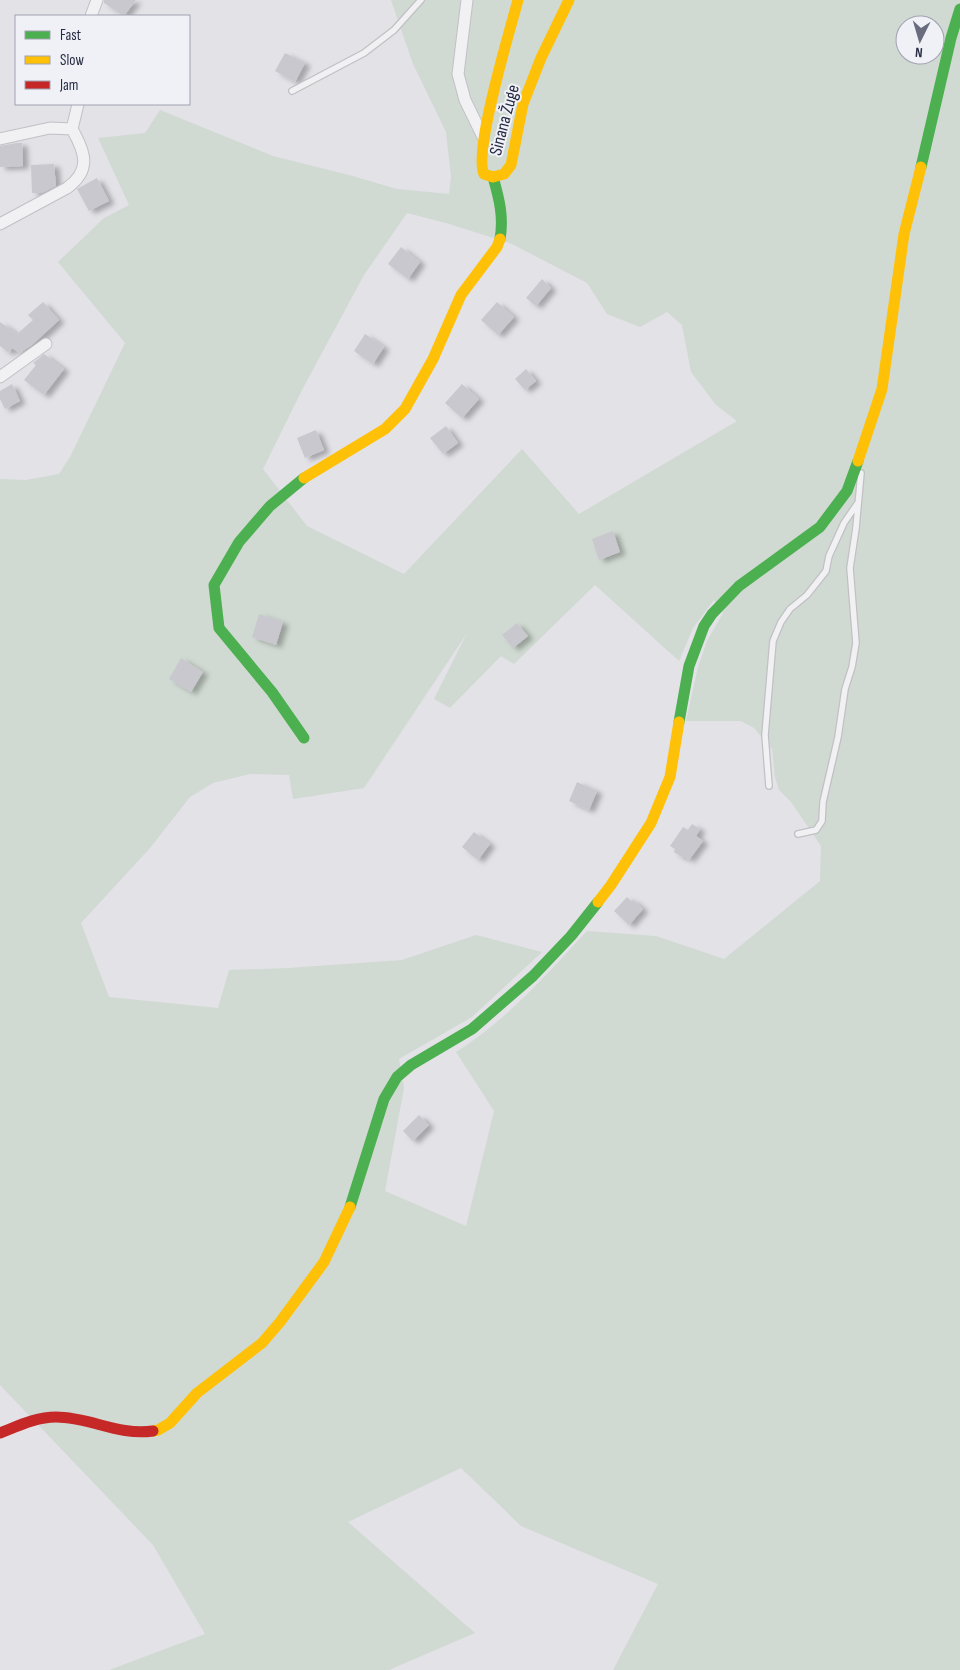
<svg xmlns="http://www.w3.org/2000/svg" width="960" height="1670" font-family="'Sofia Sans Condensed',sans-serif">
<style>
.green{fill:#d0dad2;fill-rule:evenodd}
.building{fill:#c8c8ce;filter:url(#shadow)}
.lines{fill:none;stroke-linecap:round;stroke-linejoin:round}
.lane-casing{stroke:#c0c0c5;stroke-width:8}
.street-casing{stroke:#c0c0c5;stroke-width:13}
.lane{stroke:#f1f1f3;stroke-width:5.5}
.street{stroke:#f1f1f3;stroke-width:11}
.fast{stroke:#4caf50;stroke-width:11}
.slow{stroke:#ffc107;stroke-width:11}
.jam{stroke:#c62828;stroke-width:11}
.labels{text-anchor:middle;stroke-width:4;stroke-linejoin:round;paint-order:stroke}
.street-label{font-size:18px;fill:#272c42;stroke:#eff1f7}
</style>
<defs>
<filter id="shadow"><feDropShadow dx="5.5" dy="3" stdDeviation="2.5" flood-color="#0004"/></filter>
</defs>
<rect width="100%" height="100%" fill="#e2e2e7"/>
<path class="green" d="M391 0H960V1670H613L658 1584 521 1526 461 1468 348 1522 475 1633 389 1670H109L205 1634 153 1545 0 1385V479L26 480 59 474 71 455 125 343 58 262 104 218 129 205 98 138 145 133 160 110 273 156 349 175 397 189 449 194 451 177 446 132 413 64ZM905 25H935V55H905ZM407 213 446 223 512 244 587 283 607 314 640 327 667 312 682 325 691 372 716 405 737 421 579 514 522 449 404 574 307 526 263 469 303 388 364 275ZM595 585 679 661 693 628 714 600 723 613 707 641 698 667 686 721H741L754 728 772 749 775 777 779 790 791 802 821 846 820 881 724 959 656 936 587 931C547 974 506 1021 456 1052L494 1111 466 1226 385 1191 404 1088 399 1059 472 1017 542 952 476 935 402 960 288 968 229 970 218 1008 109 997 81 923 150 848 190 797 213 783 250 774 289 775 293 799 364 788 467 633 434 699 450 708 501 656 514 664Z"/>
<path class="building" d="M104 0H136L124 16 104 3Z
M285 53 305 63 295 82 275 71Z
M16 143H22L23 166 0 167V146Z
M54 164 56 186 42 193H32L31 165Z
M97 178 109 201 89 211 77 189Z
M401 247 420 262 408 279 388 264Z
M542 279 551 288 536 306 526 298Z
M43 302 59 320 32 345 20 353 12 348 9 353 0 346V322L17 334 33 320 28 315Z
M497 302 514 317 498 335 481 320Z
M365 334 384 347 373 364 354 351Z
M44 354 64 369 44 395 24 380 36 365 33 363Z
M526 369 536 381 525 390 515 379Z
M12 384 20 401 5 409 0 399V391Z
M462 384 479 399 462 418 445 403Z
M446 426 458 443 443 454 430 438Z
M316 430 324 450 305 458 297 438Z
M613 531 620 552 599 560 592 539Z
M259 614 283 622 276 645 252 637Z
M517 623 528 636 513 648 502 635Z
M181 658 203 672 191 692 169 679Z
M577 782 597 791 589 810 569 801Z
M692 824 700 829 696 836 703 841 689 860 684 856 683 858 674 852 675 849 670 846 683 827 688 830Z
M474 832 490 844 478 860 462 847Z
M627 897 631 901 633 900 643 909 629 925 614 911Z
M419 1115 429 1125 413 1141 403 1131Z"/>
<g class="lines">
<defs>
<path id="lane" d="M292 91 364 53 394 30 421 0
M769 786 765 735 773 641 781 622 790 609 807 595 826 571 829 556 844 523 857 504
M798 834 816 830 822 821 823 802 838 737 845 689 852 667 856 643 850 568 856 528 861 473"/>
<path id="street" d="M467 0 458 74 465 100 483 137
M91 16 97 0
M72 129 78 104
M0 139 50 128 72 129C85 152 92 170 67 188L0 224
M0 377 46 344"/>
</defs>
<use href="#lane" class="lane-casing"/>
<use href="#street" class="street-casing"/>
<use href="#lane" class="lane"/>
<use href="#street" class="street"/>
<path class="fast" d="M921 167 951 38 960 9
M493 177C499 198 504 217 500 239
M679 722 689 666 704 626 712 614 739 586 820 527 847 491 858 461
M304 738 272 692 219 628 214 585 239 542 270 506 304 478
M350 1207 384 1099 397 1077 411 1065 472 1029 533 976 571 936 598 902"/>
<path class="slow" d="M518 0C510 30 473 152 484 174L493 177 504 174 511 165 523 104 541 58 569 0
M858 461 882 389 904 234 921 167
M304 478 385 429 405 409 433 359 461 295 497 247 500 239
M598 902 611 885 651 823 670 777 679 722
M153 1431 158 1430 170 1423 197 1393 262 1343 280 1322 324 1262 350 1207"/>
<path class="jam" d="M0 1433C18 1426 36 1417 56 1417 90 1417 118 1436 153 1431"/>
</g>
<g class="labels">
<g class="street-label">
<text transform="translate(504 120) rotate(-75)" y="6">Sinana Žuge</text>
</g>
</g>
<rect x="15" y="15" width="175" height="90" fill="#eff1f7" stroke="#9fa2af"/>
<rect x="25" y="31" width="25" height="8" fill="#4caf50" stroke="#9fa2af"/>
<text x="60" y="40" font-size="15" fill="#272c42">Fast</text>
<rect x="25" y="56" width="25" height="8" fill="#ffc107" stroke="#9fa2af"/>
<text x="60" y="65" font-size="15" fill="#272c42">Slow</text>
<rect x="25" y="81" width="25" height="8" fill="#c62828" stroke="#9fa2af"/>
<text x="60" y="90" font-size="15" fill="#272c42">Jam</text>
<g transform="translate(920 40) rotate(185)"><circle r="24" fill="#eff1f7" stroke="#9fa2af"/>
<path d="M0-4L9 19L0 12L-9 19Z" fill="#686c7c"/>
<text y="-8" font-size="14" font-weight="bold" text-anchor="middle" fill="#272c42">N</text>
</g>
</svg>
